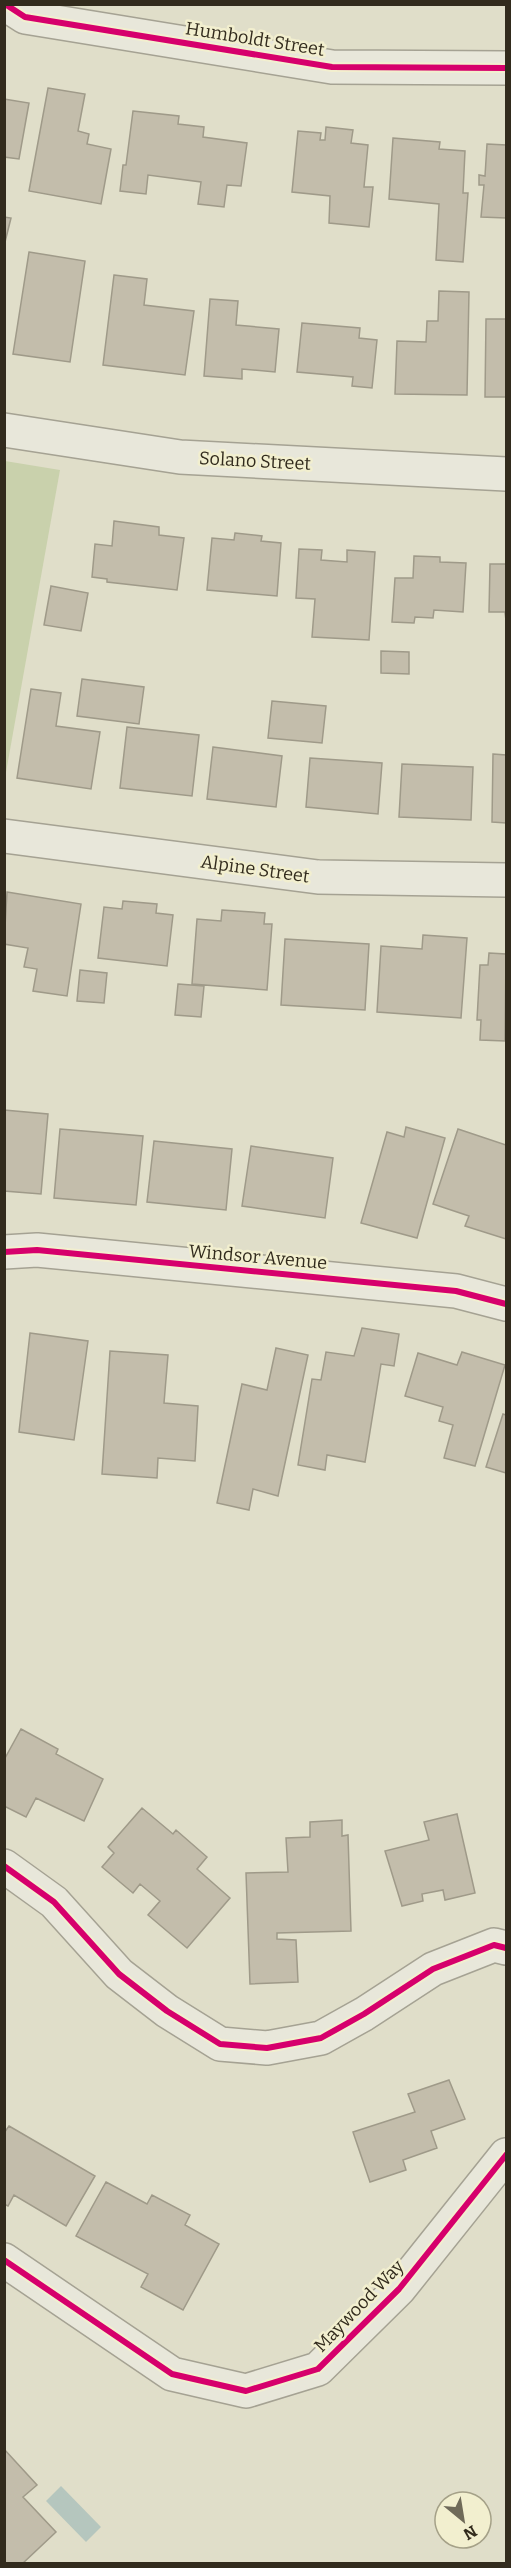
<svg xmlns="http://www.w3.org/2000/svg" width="511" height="2568" font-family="Bitter,serif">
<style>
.green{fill:#c9d1ac}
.water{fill:#b5c6be}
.building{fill:#c3bdab;stroke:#9f9a89;stroke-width:1.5}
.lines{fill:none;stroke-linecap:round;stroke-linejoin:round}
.minor-casing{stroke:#a5a293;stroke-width:36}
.minor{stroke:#e8e7da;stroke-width:33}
.cycleway-casing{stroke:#f2efcf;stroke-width:10}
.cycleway{stroke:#d6006c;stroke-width:6}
.labels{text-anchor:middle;stroke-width:5;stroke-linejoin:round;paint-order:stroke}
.street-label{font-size:18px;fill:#322b1d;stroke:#f2efcf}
</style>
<rect width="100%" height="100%" fill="#e0dec9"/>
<path class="green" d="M5 461 60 470 5 778 4 461Z"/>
<path class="water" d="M61 2486 101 2527 86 2542 46 2501Z"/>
<path class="building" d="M48 88 85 94 78 131 89 134 87 144 111 149 101 204 29 191Z
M4 99 29 103 19 159 4 157Z
M133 111 179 116 178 124 204 127 203 137 247 143 241 186 227 185 224 207 198 204 201 182 148 175 146 194 120 191 123 165H126Z
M326 127 353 130 351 143 368 145 364 187H373L369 227 329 223 330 196 292 192 298 131 321 133 320 140H325Z
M393 138 440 142 439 149 465 151 463 193H468L463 262 436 260 439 204 389 199Z
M487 144 506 145V218L481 217 484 185H479V175L485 176Z
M4 217 11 218 4 246Z
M29 252 85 261 70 362 13 354Z
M114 275 147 279 144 305 194 311 185 375 103 365Z
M439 291 469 292 467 395 395 394 397 341 426 342 427 321H438Z
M210 299 238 301 236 325 279 329 275 372 242 369V379L204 376Z
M486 319H506V397H485Z
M302 323 360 328 359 338 377 340 372 388 352 386 353 377 297 372Z
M114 521 159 527V535L184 538 177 590 107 582V579L92 577 95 544 112 546Z
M235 533 262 536 261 541 281 543 277 596 207 590 212 538 234 540Z
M299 549 322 550 321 560 347 562V550L375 552 369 640 312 637 315 599 296 598Z
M414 556 440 557V562L466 563 463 612 434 610 433 618 415 617 414 623 392 622 395 578H413Z
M490 564H506V621L505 612H489Z
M51 586 88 593 81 631 44 625Z
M381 651 409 652V674L381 673Z
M82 679 144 687 139 724 77 716Z
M31 689 61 693 56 726 100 732 91 789 17 778Z
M272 701 326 706 322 743 268 738Z
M127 727 199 735 192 796 120 788Z
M213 747 282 756 276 807 207 799Z
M493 754 506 755V823L492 822Z
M310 758 382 763 378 814 306 807Z
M402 764 473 767 471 820 399 817Z
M7 892 81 904 67 996 33 991 37 969 24 967 28 948 4 944Z
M123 901 157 904 156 913 173 915 167 966 98 958 104 907 122 909Z
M222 910 265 913 264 924H272L267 990 192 984 197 919 221 921Z
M423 935 467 938 461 1018 377 1012 381 946 422 949Z
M285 939 369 944 365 1010 281 1005Z
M489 953 506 954 505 1041 480 1040 481 1020H477L480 965H488Z
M80 970 107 973 104 1003 77 1001Z
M178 984 204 986 201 1017 175 1015Z
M4 1110 48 1114 41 1194 4 1191Z
M406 1127 445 1138 417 1238 361 1223 387 1132 404 1137Z
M60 1129 143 1136 136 1205 54 1198Z
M458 1129 506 1145V1239L465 1226 469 1216 433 1204Z
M154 1141 232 1149 226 1210 147 1202Z
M251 1146 333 1158 325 1218 242 1206Z
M362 1328 399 1334 394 1366 381 1364 365 1462 327 1455 325 1470 298 1465 312 1379 321 1380 326 1352 354 1356Z
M30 1333 88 1341 74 1440 19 1432Z
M276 1348 308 1355 278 1496 253 1489 249 1510 217 1503 242 1384 267 1390Z
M110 1351 168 1355 164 1403 198 1406 195 1461 158 1458 157 1478 102 1474Z
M462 1352 505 1365 475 1466 444 1458 453 1425 439 1421 443 1407 405 1396 418 1353 457 1365Z
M503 1414 506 1415V1473L486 1467Z
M21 1729 58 1749 56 1754 103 1779 84 1821 36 1798 26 1817 4 1806V1760Z
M142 1808 173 1834 176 1830 207 1857 197 1869 230 1898 187 1948 148 1915 160 1901 140 1884 133 1893 102 1867 114 1853 108 1847Z
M457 1814 475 1893 445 1900 443 1890 422 1894 423 1901 402 1906 385 1851 429 1840 424 1822Z
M342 1820V1836L348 1835 351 1931 277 1933V1939L296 1940 298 1982 250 1984 246 1873 288 1872 286 1838 310 1837V1822Z
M449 2080 465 2119 431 2131 437 2148 403 2160 406 2170 370 2182 353 2132 415 2112 408 2094Z
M9 2126 95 2176 66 2226 14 2195 8 2206 4 2204V2133Z
M106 2182 147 2204 152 2195 190 2215 185 2225 219 2244 183 2310 141 2287 148 2274 76 2236Z
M4 2449 37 2485 23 2497 56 2532 22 2564H4Z"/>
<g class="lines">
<defs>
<path id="minor" d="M5 4 25 17 332 67 506 68
M4 430 180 457 506 474
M4 836 318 877 506 880
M4 1252 37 1250 456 1291 506 1304
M4 1866 54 1902 119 1974 167 2011 220 2044 267 2048 321 2038 364 2014 433 1969 494 1945 506 1948
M4 2260 172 2374 246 2391 318 2369 399 2289 506 2155"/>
</defs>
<use href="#minor" class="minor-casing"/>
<use href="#minor" class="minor"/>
<defs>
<path id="cycleway" d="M5 4 25 17 332 67 506 68
M4 1252 37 1250 456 1291 506 1304
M4 1866 54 1902 119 1974 167 2011 220 2044 267 2048 321 2038 364 2014 433 1969 494 1945 506 1948
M4 2260 172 2374 246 2391 318 2369 399 2289 506 2155"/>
</defs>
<use href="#cycleway" class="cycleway-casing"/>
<use href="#cycleway" class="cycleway"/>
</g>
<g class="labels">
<g class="street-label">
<text transform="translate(255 39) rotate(9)" y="6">Humboldt Street</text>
<text transform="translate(255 461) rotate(3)" y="6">Solano Street</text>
<text transform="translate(255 869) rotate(8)" y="6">Alpine Street</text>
<text transform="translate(258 1257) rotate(5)" y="6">Windsor Avenue</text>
<text transform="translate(359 2306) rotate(-46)" y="6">Maywood Way</text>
</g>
</g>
<rect width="511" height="2568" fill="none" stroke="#322b1d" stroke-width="12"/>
<g transform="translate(463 2520) rotate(150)"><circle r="28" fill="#f2efcf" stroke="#a5a188" stroke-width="1.5"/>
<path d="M0-4.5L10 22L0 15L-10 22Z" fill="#6f6a59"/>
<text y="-9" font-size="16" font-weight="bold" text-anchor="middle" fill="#322b1d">N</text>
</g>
</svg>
